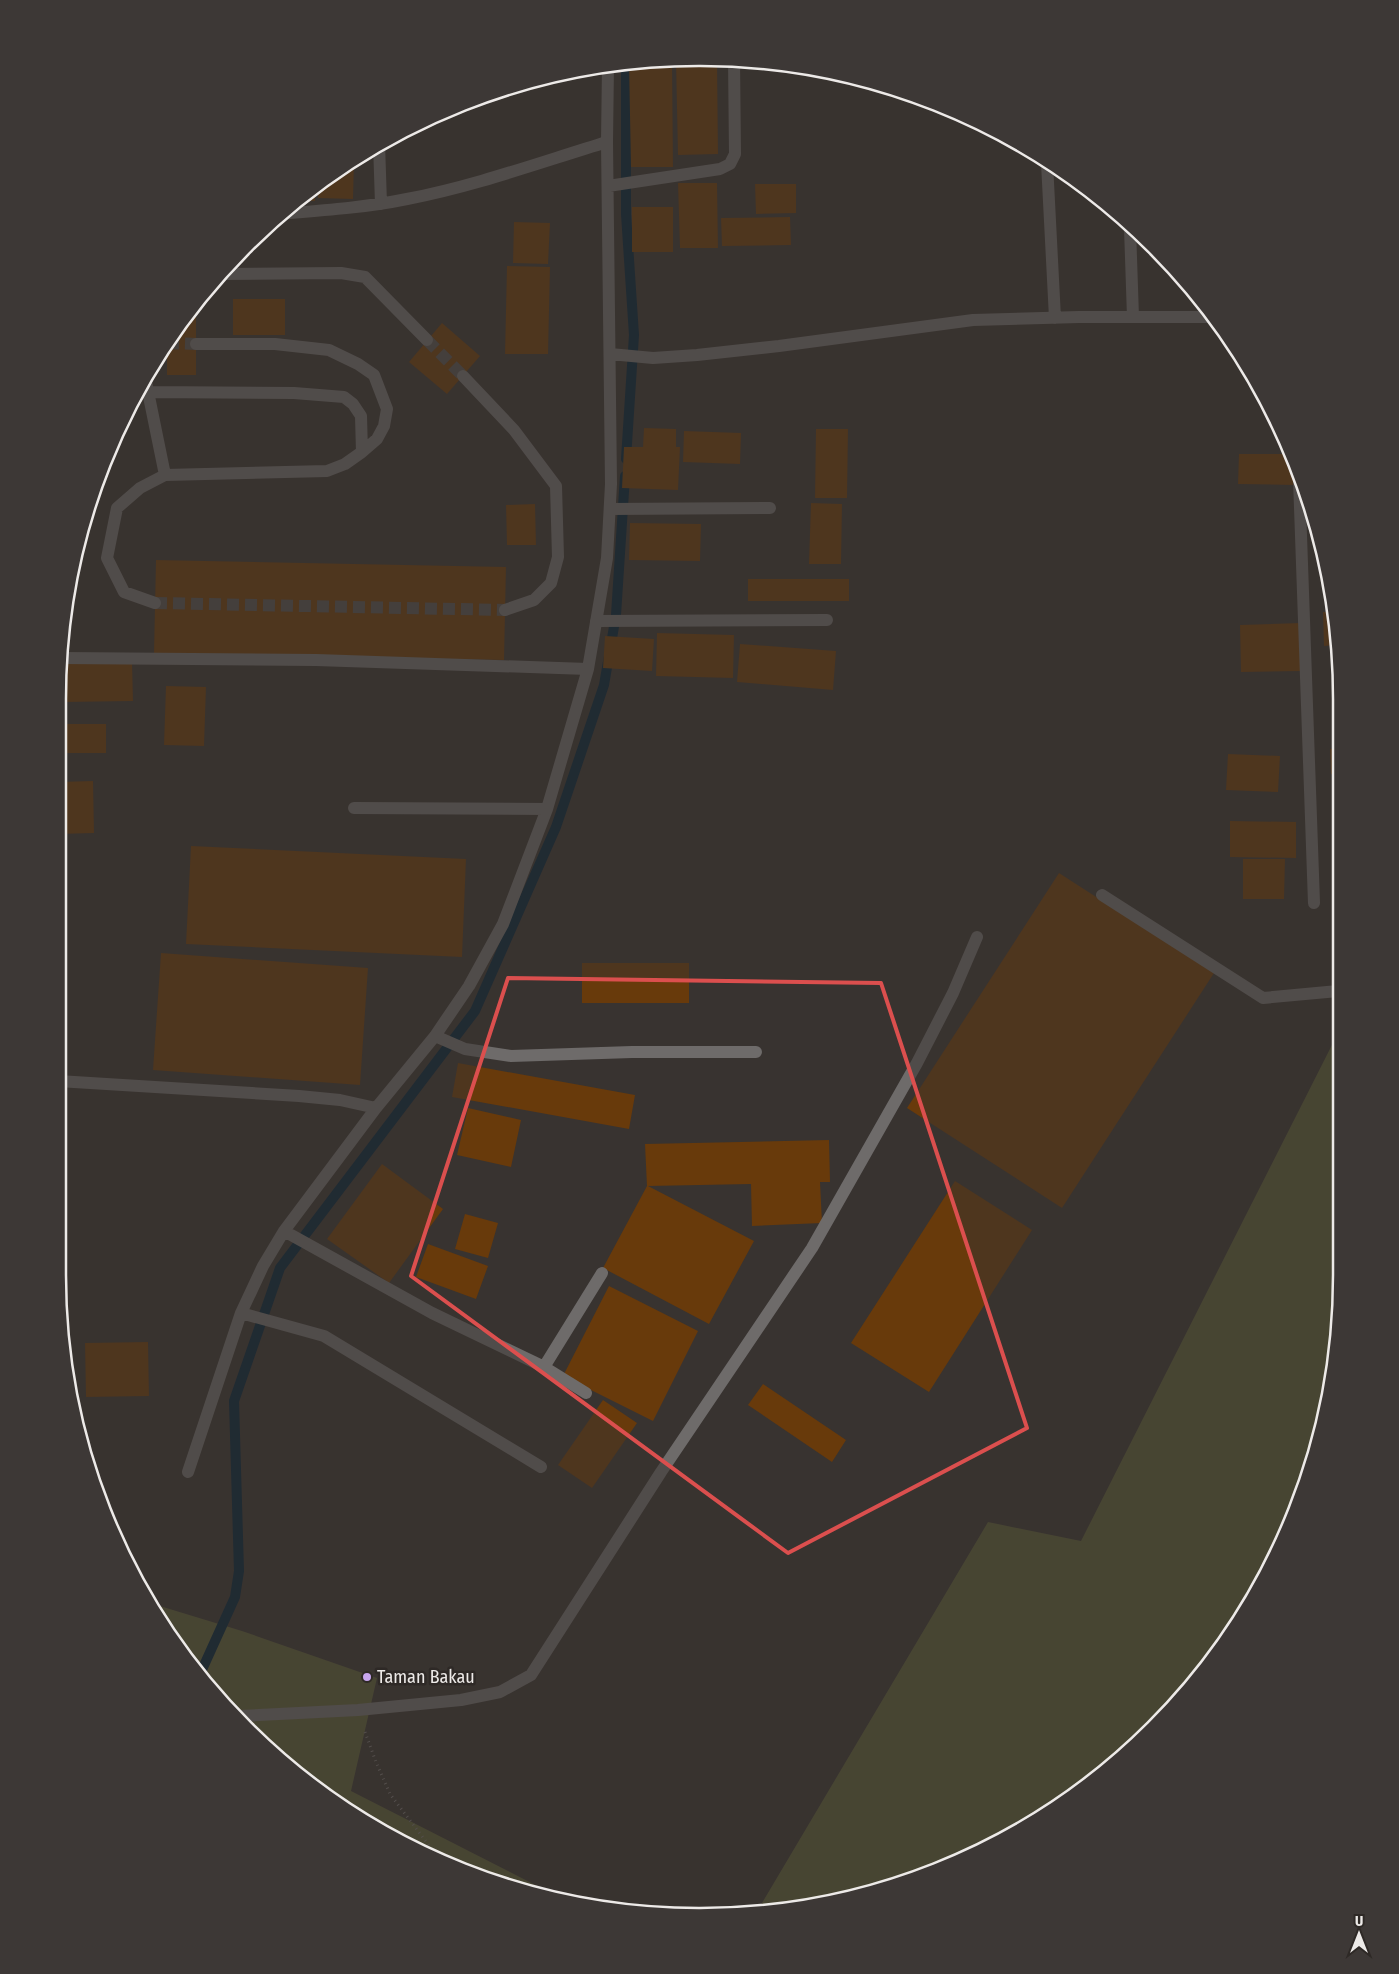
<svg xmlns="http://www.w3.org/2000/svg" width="1399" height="1974" font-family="'Fira Sans Condensed',sans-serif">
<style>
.green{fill:#5a5b37}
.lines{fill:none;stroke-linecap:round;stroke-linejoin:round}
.stream{stroke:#032236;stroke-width:10}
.building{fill:#683a0b}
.minor-tunnel{stroke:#534e4c;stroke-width:12;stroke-dasharray:12 6;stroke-linecap:butt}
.path{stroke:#736e6c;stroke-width:3;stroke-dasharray:1 4;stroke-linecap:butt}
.minor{stroke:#6e6b6a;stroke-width:12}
.marked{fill:none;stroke:#db4f4e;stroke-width:4;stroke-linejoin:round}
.poi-dot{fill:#c8a6ef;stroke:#2e2926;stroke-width:2}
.labels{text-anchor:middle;stroke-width:5;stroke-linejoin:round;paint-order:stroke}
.poi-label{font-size:18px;fill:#edeae8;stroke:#2e2926;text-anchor:start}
.rim{fill:none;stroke:#edeae8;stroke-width:2.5}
</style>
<rect width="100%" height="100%" fill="#383330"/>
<path class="green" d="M1338 1033 1340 1316 1320 1440 1275 1558 1209 1665 1123 1757 983 1850 824 1904 756 1913 988 1522 1081 1541Z
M150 1603 242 1631 377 1678 351 1791 553 1894 454 1868 343 1808 276 1757 166 1631Z"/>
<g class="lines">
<path class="stream" d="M626 63V214L634 335 626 459
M201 1672 235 1597 239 1571 234 1401 280 1268 475 1011 556 827 604 685 616 615 625 476"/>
</g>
<path class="building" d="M717 60 718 154 678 155 676 61Z
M672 61 673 167H631L629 63Z
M354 161 353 199 318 198V187Z
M678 183H717L718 248H680Z
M755 184H796V213L756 214Z
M315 189V201H299Z
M632 207H673V252H632Z
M790 217 791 245 722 246 721 218Z
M514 222 550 223 548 264 513 263Z
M507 266 550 267 548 354H505Z
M233 299H285V335H233Z
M187 313H196V375H167V344Z
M442 323 480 356 447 394 409 362Z
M644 428 676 429V447H680L678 490 622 488 624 447H643Z
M816 429H848L847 498H815Z
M684 431 741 433 740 464 683 462Z
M1239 454H1290L1294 466V485L1238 484Z
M811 503 842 504 841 564H809Z
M535 504 536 545H507L506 505Z
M630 523 701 524 700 561 629 560Z
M156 560 506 567 504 660 154 653Z
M748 579H849V601H748Z
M1323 612H1335L1336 645 1324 646Z
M1301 623 1302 671 1241 672 1240 625Z
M657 633 734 635 733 678 656 676Z
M605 636 654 639 652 671 603 668Z
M740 644 836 651 833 690 737 682Z
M132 662 133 701 64 702 63 664Z
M166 686 206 687 204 746 164 745Z
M58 724H106V753H58Z
M1337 748V774H1331L1330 749Z
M1228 754 1280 756 1278 792 1226 790Z
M93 781 94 833 58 834V782Z
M1230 821 1296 822V858L1230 857Z
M191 846 466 859 462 957 186 944Z
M1243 859H1285L1284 899H1243Z
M1059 873 1214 973 1062 1208 907 1108Z
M1334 898H1338V927H1334Z
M161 953 368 968 360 1085 153 1070Z
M582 963H689V1003H582Z
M458 1063 635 1095 629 1129 452 1097Z
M468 1108 521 1120 511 1167 457 1155Z
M829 1140 830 1182H820L822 1223 752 1226 751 1184 648 1186 754 1241 709 1324 603 1268 647 1186 645 1144Z
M382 1164 443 1209 389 1283 327 1239Z
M955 1181 1032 1230 929 1392 851 1343Z
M465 1214 498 1223 488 1258 455 1249Z
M428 1244 488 1266 476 1299 416 1277Z
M609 1286 698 1331 653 1421 563 1376Z
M148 1342 149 1396 86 1397 85 1343Z
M763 1384 846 1440 832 1462 748 1405Z
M603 1400 637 1423 592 1488 558 1465Z"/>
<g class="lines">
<path class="minor-tunnel" d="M427 340 463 376
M167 343 196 344
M155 603 505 610"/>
<path class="path" d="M365 1732 376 1762 390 1794 440 1860"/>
<path class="minor" d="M379 143 381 204
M1047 163 1055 318
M608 186 720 169 730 164 735 154 734 59
M290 213C329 210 368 207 407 199 475 186 541 162 607 142
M1130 228 1133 317
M223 274 341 273 365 277 427 340
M196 344H275L329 350 358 364 374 375 387 409 384 426 377 439 362 452
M610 354 653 358 697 355 779 346 973 320 1079 317H1209
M463 376 514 430 556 486 558 557 551 583 534 600 505 610
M145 377 165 475
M147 392 294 393 344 397 353 404 361 416 362 452 345 464 327 471 165 475 140 488 117 508 107 558 124 592 155 603
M1299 479 1314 903
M610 509 770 508
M596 621 827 620
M62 658 316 660 588 669
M354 808 547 809
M1102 895 1263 998 1338 991
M435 1036 465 1049 511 1056 632 1052H756
M58 1081 299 1096 340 1100 376 1108
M284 1231 432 1313 544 1367 586 1393
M241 1313 324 1336 541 1467
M544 1367 602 1273
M188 1472 241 1313 263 1266 284 1231 376 1108 435 1036 469 986 503 924 547 809 588 669 607 558 611 484 607 142 608 65
M240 1716 358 1710 461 1700 500 1692 531 1675 661 1472 812 1248 917 1063 953 993 977 937"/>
</g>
<path d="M0 0H1399V1974H0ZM508 978 881 983 1027 1428 788 1553 411 1276Z" fill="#383330" fill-opacity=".55" fill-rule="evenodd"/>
<path class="marked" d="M508 978 881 983 1027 1428 788 1553 411 1276Z"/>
<circle class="poi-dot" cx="367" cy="1677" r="5"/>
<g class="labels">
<g class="poi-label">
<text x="377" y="1683">Taman Bakau</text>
</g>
</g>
<path d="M0 0H1399V1974H0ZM699 66H700A633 633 0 0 1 1333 699V1275A633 633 0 0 1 700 1908H699A633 633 0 0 1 66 1275V699A633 633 0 0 1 699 66Z" fill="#3d3836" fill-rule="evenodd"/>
<path class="rim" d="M699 66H700A633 633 0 0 1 1333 699V1275A633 633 0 0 1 700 1908H699A633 633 0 0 1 66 1275V699A633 633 0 0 1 699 66Z"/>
<g transform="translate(1359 1934)" stroke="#2e2926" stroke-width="4" paint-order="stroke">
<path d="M0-4L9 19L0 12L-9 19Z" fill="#edeae8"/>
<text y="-8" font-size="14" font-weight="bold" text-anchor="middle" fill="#edeae8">U</text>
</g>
</svg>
